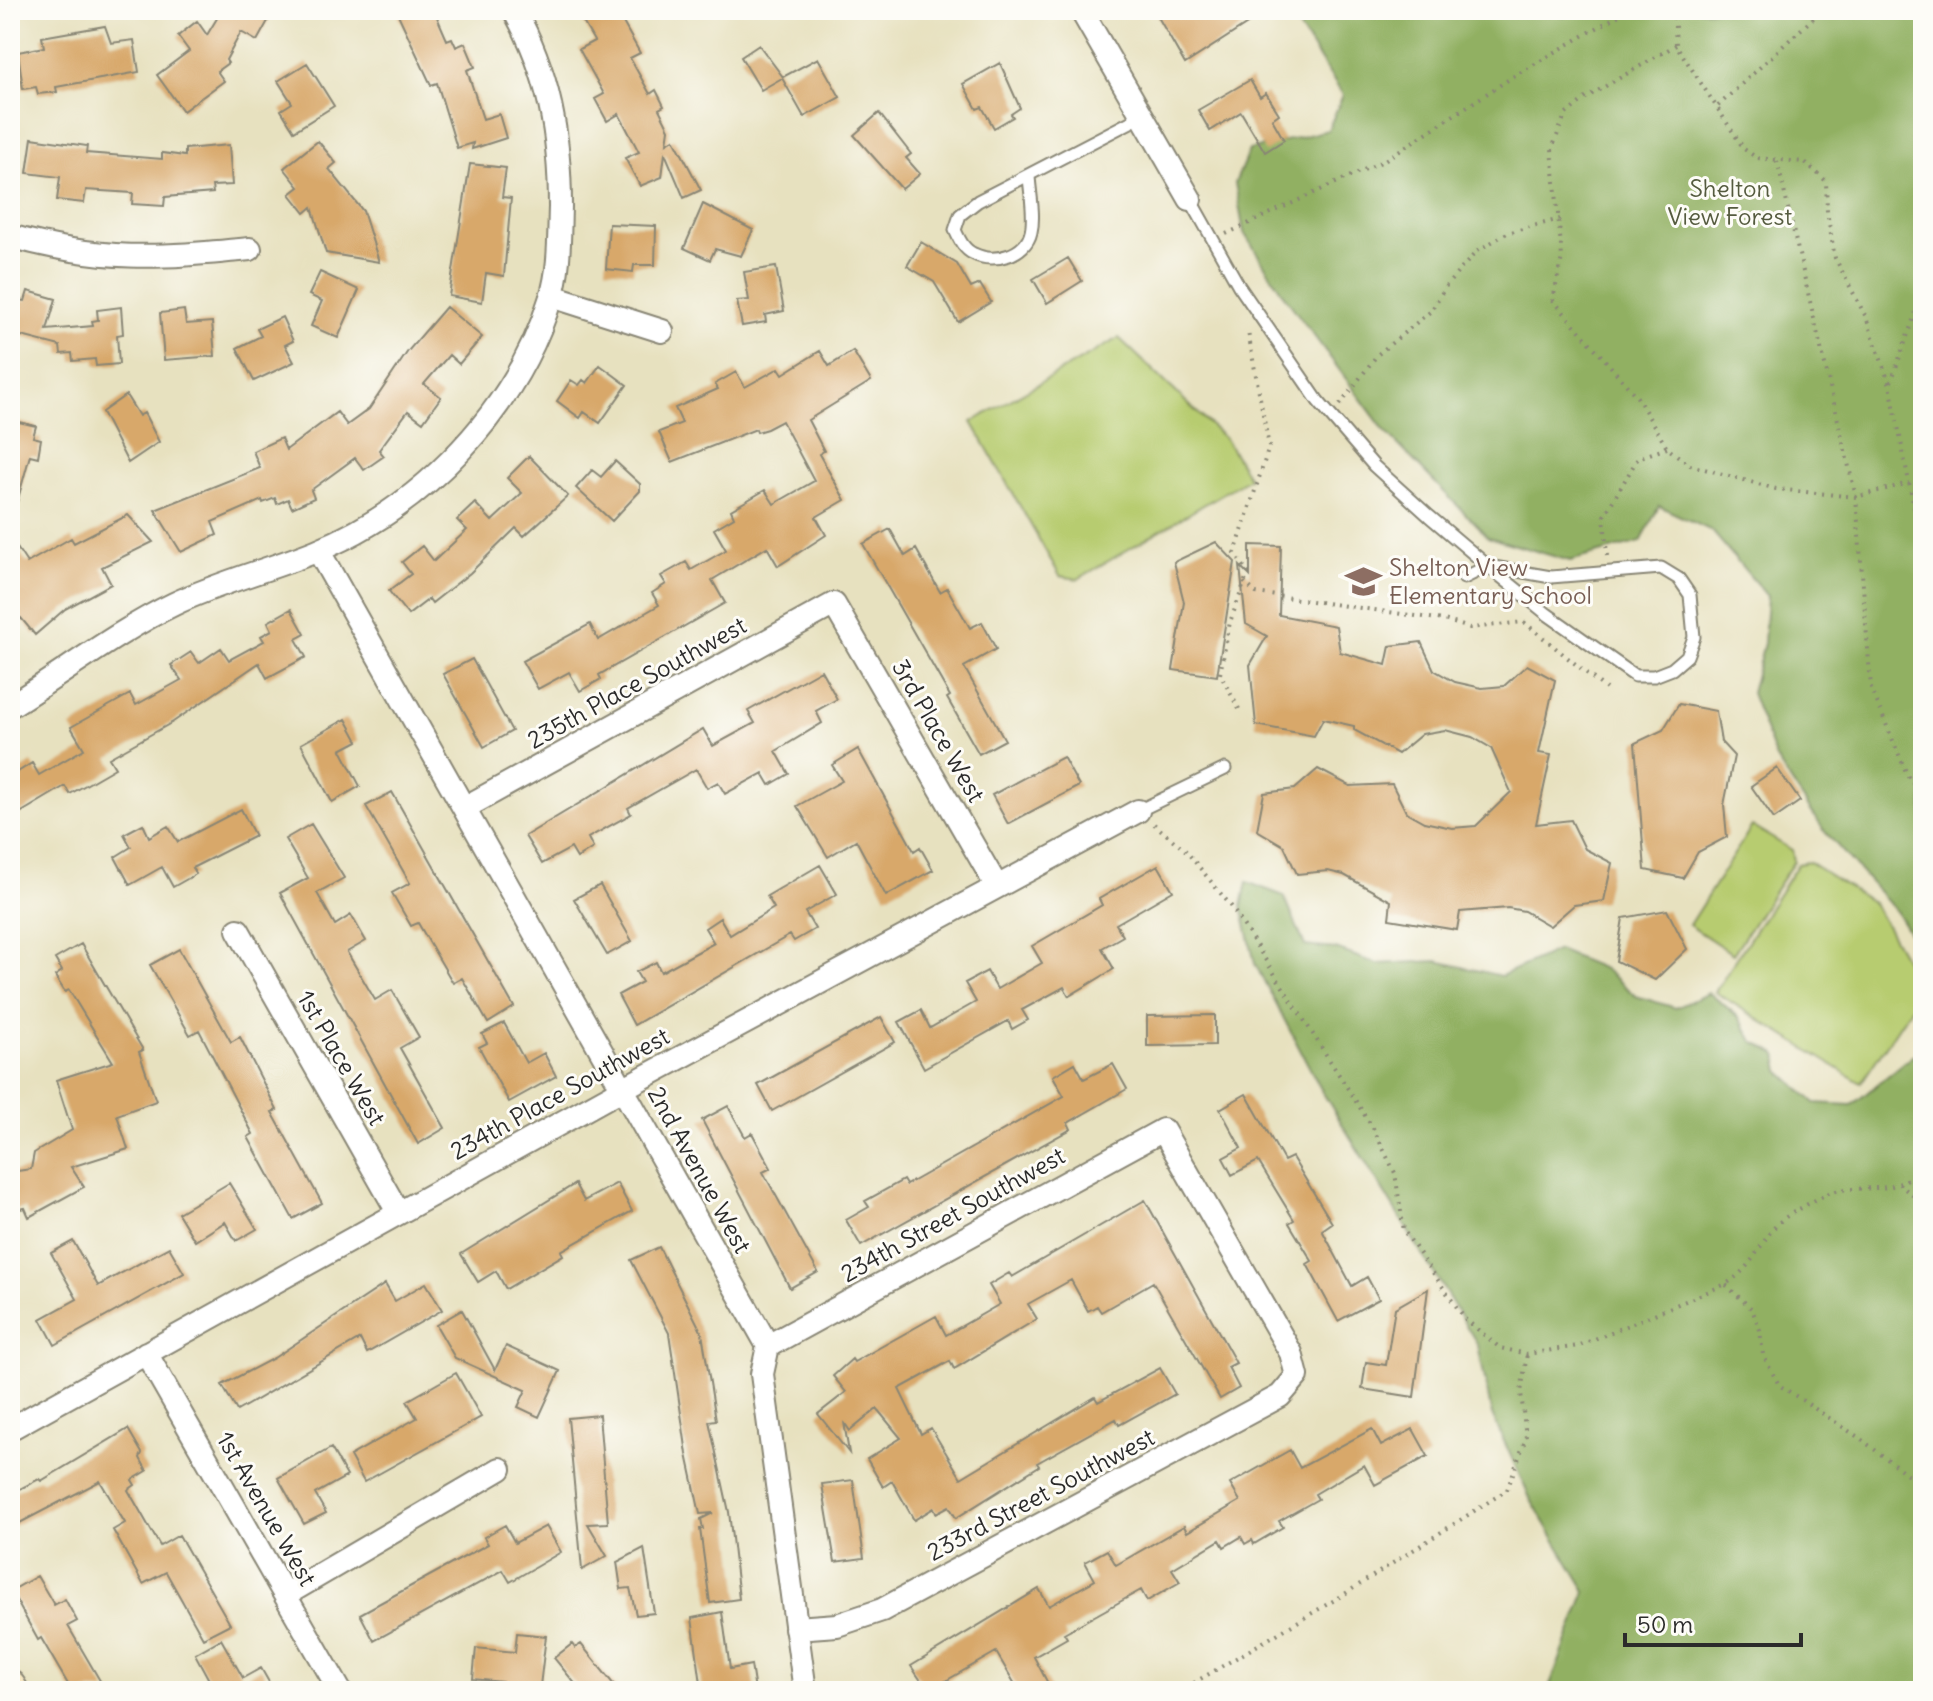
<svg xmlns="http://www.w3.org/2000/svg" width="1933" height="1701" font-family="Delius,sans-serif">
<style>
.green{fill:#b7cc6f;stroke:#717c4d;stroke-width:2}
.forest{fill:#91b062;stroke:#5e6e46;stroke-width:2}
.building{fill:#d8a86b}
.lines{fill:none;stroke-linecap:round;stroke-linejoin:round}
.lane-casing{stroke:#898675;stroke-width:15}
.street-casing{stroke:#898675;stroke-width:26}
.secondary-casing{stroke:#898675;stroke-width:34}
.path{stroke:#898675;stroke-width:4;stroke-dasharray:2 6;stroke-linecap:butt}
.lane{stroke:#fff;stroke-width:11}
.street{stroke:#fff;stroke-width:22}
.secondary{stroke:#f7e8c3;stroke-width:30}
.labels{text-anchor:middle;stroke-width:6;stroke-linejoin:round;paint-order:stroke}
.park-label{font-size:24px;fill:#555b3f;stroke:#fdfcf7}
.education-label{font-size:24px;fill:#785e54;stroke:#fdfcf7;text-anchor:start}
.street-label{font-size:24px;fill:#2b2b2b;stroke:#fdfcf7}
</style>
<rect width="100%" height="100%" fill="#fdfcf7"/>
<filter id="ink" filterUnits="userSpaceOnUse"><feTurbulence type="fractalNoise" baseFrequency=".0125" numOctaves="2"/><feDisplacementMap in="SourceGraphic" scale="16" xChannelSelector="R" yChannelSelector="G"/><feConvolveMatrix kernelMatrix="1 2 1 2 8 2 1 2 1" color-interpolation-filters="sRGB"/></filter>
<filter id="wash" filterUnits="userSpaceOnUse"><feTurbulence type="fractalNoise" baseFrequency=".006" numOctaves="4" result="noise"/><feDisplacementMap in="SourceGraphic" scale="32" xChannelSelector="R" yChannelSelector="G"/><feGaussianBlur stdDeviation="1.8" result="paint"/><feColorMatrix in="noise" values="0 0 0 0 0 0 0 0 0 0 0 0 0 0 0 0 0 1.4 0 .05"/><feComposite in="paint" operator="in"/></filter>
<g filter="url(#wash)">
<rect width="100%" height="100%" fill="#e7e1bf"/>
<path class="green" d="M1119 338 1225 439 1249 478 1078 579 1060 576 972 422Z
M1752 826 1792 850 1794 861 1733 954 1689 925Z
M1809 862 1873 903 1923 990 1861 1083 1715 992 1798 864Z"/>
<path class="forest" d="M1300 10H1554L1563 17 1575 10H1923V955L1896 911 1825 832 1776 759 1751 693 1764 643 1767 596 1712 531 1659 506 1641 542 1570 561 1488 537 1385 431 1285 297 1244 233 1235 183 1249 150 1328 130 1343 95 1291 15Z
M1247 882 1284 896 1305 946 1336 949 1377 964 1437 961 1501 976 1558 950 1604 969 1636 996 1676 1008 1709 993 1739 1017 1753 1041 1777 1054 1780 1071 1815 1103 1852 1105 1923 1047V1691H1548L1586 1591 1529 1496 1492 1415 1478 1345 1323 1093 1255 964 1242 906Z"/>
<g id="blocks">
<path class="building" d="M222 10H274L257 41 241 32 226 60 228 63 217 71 224 81 183 111 157 75 189 51 178 36 197 21 207 35Z
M396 10H434L447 40 452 38 456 47 465 43 475 67 467 70 483 119 499 114 506 138 472 149 473 143 457 148 437 83 431 85Z
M599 10H616L640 53 630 58 650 94 656 90 664 106 659 109 669 129 667 143 674 139 701 190 684 198 665 153 662 177 640 186 625 158 639 152 619 114 607 121 595 99 604 94 579 49 594 41 582 20Z
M1154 10H1269L1185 64Z
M105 26 111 43 134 40 139 72 56 87 57 92 38 94 36 87 23 89 18 52 44 47 42 37Z
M759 45 783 77 818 58 840 97 804 117 782 78 761 90 741 57Z
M307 63 334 106 294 131 281 110 292 103 278 81Z
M1000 63 1020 108 1011 114 1013 117 994 128 982 107 977 109 963 84Z
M1250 80 1260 97 1266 93 1279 114 1272 119 1284 140 1265 152 1241 112 1210 131 1198 110Z
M879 113 911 154 906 158 920 174 902 189 854 135Z
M32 138 87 146 86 153 162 159V153L185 156V149L229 145 232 185 212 186 213 193 165 197 164 206 132 204 133 193 86 190 84 203 57 200 60 177 27 173Z
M318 141 336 163 329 169 363 211 379 262 326 253 312 207 305 213 290 194 299 187 284 168Z
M470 164 506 168 502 197 511 198 504 276 486 273 482 302 449 296Z
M703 204 753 230 741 256 715 249 710 260 684 248Z
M609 224 656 226 655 265H634L633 272 606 269Z
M921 242 957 264 971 288 980 284 991 302 958 322 934 282 907 266Z
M1068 258 1082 281 1047 303 1033 279Z
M776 267 784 311 765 315 766 322 742 326 737 301 749 300 744 272Z
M320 272 359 290 338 338 311 326 322 301 309 295Z
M28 291 56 299 47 330 93 326 92 321 98 320 97 310 121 307 123 334 117 335 119 364 96 366 95 359 73 361 72 353 61 354 60 346 10 333V299L25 301Z
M446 307 482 337 459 364 449 355 424 384 441 397 423 422 408 411 379 450 384 456 364 470 355 458 311 490 314 498 292 508 288 499 277 504 275 498 263 503 262 500 212 522 217 535 181 552 155 510 260 468 253 451 281 438 286 450 337 412 347 425 369 409 408 351Z
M184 310 186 324 212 322 215 356 164 360 160 313Z
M282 317 293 341 285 345 294 362 254 381 237 348 261 336 257 329Z
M820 351 829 366 853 351 871 381 808 420 824 451 819 454 845 500 816 517 826 535 778 566 767 547 712 580 725 603 599 675 601 679 580 691 569 672 538 689 522 661 590 624 598 640 659 605 652 593 666 584 661 576 686 562 691 570 726 550 714 529 734 517 731 510 765 490 774 504 814 481 782 421 767 429 757 432 756 429 672 462 659 432 682 423 675 408 718 389 715 384 736 372 745 387 779 368 783 374Z
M600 365 627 385 600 423 584 412 580 418 557 401 571 380 579 385 583 380 587 383Z
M126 395 139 416 144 413 159 442 128 463 102 412Z
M10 420 36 426 33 437 41 439 38 457 30 455 16 506 10 505Z
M529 456 568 496 524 536 516 528 470 573 432 603 429 599 408 615 389 591 411 574 402 562 422 546 434 561 467 530 457 520 475 503 492 521 522 493 507 478Z
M615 461 640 484V491L612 521 576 488 592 470 601 477Z
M128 515 153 542 102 567 111 584 65 609 35 635 21 618 10 628V537L27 563 71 538 74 543Z
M890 529 905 556 916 549 940 592 947 588 970 628 982 622 996 649 964 667 1005 740 979 754 947 698 950 696 863 544Z
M1216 542 1235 562 1217 676 1173 670 1184 602 1174 562Z
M1250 545 1281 546 1279 615 1336 626 1340 652 1386 665 1390 646 1421 642 1434 670 1455 682 1482 688 1504 686 1527 665 1555 680 1539 753 1551 755 1536 824 1571 820 1585 849 1612 863 1604 901 1574 905 1550 926 1524 911 1508 908 1460 912 1457 930 1389 919 1391 901 1344 875 1328 871 1297 874 1284 846 1257 830 1264 793 1295 789 1318 769 1350 786 1392 784 1406 812 1424 822 1452 828 1476 826 1511 792 1491 748 1472 737 1445 730 1422 734 1398 754 1354 730V726L1323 719 1314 736 1256 725 1250 665 1267 636 1246 624 1240 566 1250 576Z
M291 609 305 634 296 639 306 657 267 678 259 663 173 722 109 758 115 768 70 794 65 786 10 819V777L32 763 39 775 84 749 71 727 130 694 136 705 181 680 171 665 191 652 199 663 221 648 229 660 264 641 261 636 272 630 268 622Z
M472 659 512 731 484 747 443 674Z
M821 670 837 699 816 711 822 723 776 751 789 774 770 785 763 773 725 794 718 782 707 788 696 769 628 808 631 814 588 838 593 848 577 858 571 848 542 864 525 836 703 729 713 746 755 723 748 711Z
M1679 704 1716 711 1721 742 1734 756 1724 805 1727 837 1698 852 1683 878 1645 870 1635 743 1663 730Z
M346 719 358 741 341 750 360 786 332 802 301 744Z
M858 749 914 851 920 847 933 870 886 896 856 840 828 857 797 806 842 781 832 765Z
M1063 757 1079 786 1008 824 992 795Z
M1777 768 1800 801 1774 819 1751 786Z
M392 792 514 1007 488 1023 462 978 453 983 418 923 411 926 392 893 410 883 366 806Z
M241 809 255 836 192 868 196 874 173 887 162 867 130 885 115 857 131 847 124 834 143 824 149 837 168 826 178 842Z
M311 824 344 878 317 893 335 925 351 915 366 941 347 952 375 1000 392 990 419 1037 400 1048 445 1128 418 1144 280 893 308 878 285 839Z
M820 865 837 894 805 912 815 929 794 941 790 935 634 1025 618 995 642 982 636 972 656 962 661 972 714 943 705 928 720 918 730 935 774 908 767 896Z
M1158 865 1173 891 1116 924 1123 936 1102 948 1114 969 1069 996 1064 987 1022 1010 1028 1020 1012 1029 1008 1021 924 1068 899 1022 921 1010 930 1028 976 1002 965 983 987 971 997 989 1042 963 1032 946 1102 905 1099 899Z
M600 885 632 941 607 955 574 899Z
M1667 910 1687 949 1655 980 1616 961 1623 918Z
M81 944 143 1050 139 1052 156 1101 117 1115 128 1149 71 1167 84 1187 29 1217 25 1208 10 1211V1172L31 1169 34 1153 72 1130 56 1080 113 1062 69 990 65 992 55 976 62 971 55 959Z
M179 949 231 1042 240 1037 277 1110 272 1112 322 1203 293 1219 248 1137 253 1134 199 1030 190 1035 150 965Z
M1215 1015V1045L1147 1046V1016Z
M881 1017 895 1042 772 1111 758 1085Z
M504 1023 526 1063 544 1053 556 1076 509 1102 479 1047 487 1043 482 1034Z
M1075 1063 1084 1079 1113 1064 1127 1089 1068 1123 1071 1129 861 1246 846 1220 869 1207 865 1201 903 1180 906 1185 1064 1096 1053 1076Z
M1246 1094 1284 1161 1292 1157 1332 1223 1322 1230 1352 1286 1367 1277 1379 1299 1338 1321 1307 1264 1312 1261 1289 1223 1294 1220 1258 1161 1232 1175 1223 1158 1241 1148 1220 1109Z
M728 1106 745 1137 752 1133 771 1168 763 1172 818 1272 790 1288 702 1120Z
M229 1183 257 1229 236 1241 225 1222 195 1241 178 1213Z
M617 1183 632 1211 561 1251 563 1255 506 1289 496 1271 478 1282 461 1254 575 1184 584 1201Z
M1145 1200 1236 1363 1228 1367 1239 1388 1220 1399 1153 1282 1101 1312 1097 1306 1088 1311 1071 1280 1028 1304 1037 1319 954 1369 950 1361 899 1389 921 1434 931 1428 961 1478 1095 1397 1098 1402 1160 1368 1175 1394 1119 1425 1116 1419 1037 1463 1039 1466 956 1518 949 1506 936 1513 934 1508 914 1520 892 1481 883 1487 867 1459 901 1438 877 1409 850 1431 844 1422 849 1453 818 1414 846 1392 833 1376 852 1359 854 1362 936 1316 946 1335 1000 1304 989 1285 1009 1273 1012 1277Z
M73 1241 98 1286 169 1247 184 1273 55 1345 41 1319 77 1299 51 1253Z
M659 1247 702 1333 716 1420 709 1421 729 1512 739 1599 710 1603 700 1529H703L701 1519 713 1513 700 1514 687 1454 669 1333 631 1260Z
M426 1283 442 1310 367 1353 360 1339 237 1411 222 1385 274 1358 385 1284 395 1301Z
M1428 1289 1414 1397 1362 1389 1366 1362 1386 1365 1395 1308Z
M462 1310 495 1370 506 1346 560 1371 539 1417 518 1407 526 1390 455 1358 436 1325Z
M456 1373 481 1417 364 1482 350 1456 417 1418 407 1401Z
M599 1415 608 1523 588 1524 607 1556 582 1570 568 1418Z
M128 1429 142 1453 140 1458 147 1471 132 1480 135 1485 128 1490 160 1546 179 1535 230 1624 203 1638 166 1572 143 1584 113 1530 125 1523 100 1481 10 1528V1494L39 1479 41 1481Z
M1372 1429 1381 1446 1413 1429 1428 1456 1375 1485 1364 1465 1315 1494 1318 1499 1279 1521 1283 1527 1254 1544 1252 1540 1245 1544 1241 1537 1224 1547 1220 1540 1172 1569 1180 1582 1147 1601 1141 1590 1064 1633 1067 1638 1034 1657 1052 1691H1019L996 1652 928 1691 911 1666 1039 1589 1049 1606 1095 1580 1085 1562 1107 1550 1116 1565 1184 1526 1187 1532 1240 1501 1230 1484 1290 1450 1300 1468Z
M331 1448 347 1476 315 1494 326 1513 304 1524 278 1478Z
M853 1480 864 1558 835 1562 822 1484Z
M505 1525 515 1543 546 1526 561 1552 510 1582 503 1570 374 1641 360 1614 488 1544 484 1537Z
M644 1548 654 1613 636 1615 630 1588 621 1589 617 1562Z
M37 1576 54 1605 65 1599 77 1621 68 1626 106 1691H72L41 1638 38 1640 11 1591Z
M722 1612 730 1669 751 1665 755 1691H702L692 1618Z
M517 1633 546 1636 540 1686 473 1679 476 1648 515 1652Z
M221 1639 243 1678 261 1668 274 1691H215L195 1654Z
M572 1644 575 1648 581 1644 619 1691H581L554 1658Z"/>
</g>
</g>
<g filter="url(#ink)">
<use href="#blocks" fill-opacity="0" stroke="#898675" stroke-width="2"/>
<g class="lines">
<defs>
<path id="lane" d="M1029 176C1030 193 1035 216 1031 232 1026 255 994 264 974 254 964 250 959 239 955 230L960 215 978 201 1142 116
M1190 199 1239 286 1318 401 1374 466 1429 516 1488 566 1547 614 1635 676H1654L1672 669 1687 656 1694 637 1690 595 1679 579 1661 568 1551 577 1488 566 1464 578
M1138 811 1225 769"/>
<path id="street" d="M1081 10 1190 199
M10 236C101 262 158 258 250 249
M552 296 662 331
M318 550 768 1346 762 1374 805 1691
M10 706C62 674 120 630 174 604 220 582 269 570 316 551 424 507 517 409 551 297 560 270 559 236 560 207 560 136 549 72 514 10
M466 807 834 604 996 885
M238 930 398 1212
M768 1346 1163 1130 1291 1353 1297 1376 1280 1396 882 1610 837 1625 796 1628
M146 1353 340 1691
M10 1429 624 1088 1138 811
M285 1595 500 1469"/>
<path id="secondary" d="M10 1686 13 1691"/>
</defs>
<use href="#lane" class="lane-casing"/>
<use href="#street" class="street-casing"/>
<use href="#secondary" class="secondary-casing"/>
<path class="path" d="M1674 10 1676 45 1744 149 1757 158 1805 162 1826 181 1827 212 1835 258 1866 317 1890 385 1914 508 1923 533
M1676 45 1587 97 1565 115 1552 149 1562 257 1553 300 1637 397 1667 448 1690 465 1776 489 1856 497 1909 483
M1718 106 1822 10
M1777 161 1856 497 1871 688 1909 779 1923 794
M1226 234 1383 161 1514 76 1628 10
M1891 382 1923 292
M1340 405 1377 355 1431 311 1446 286 1477 251 1507 233 1560 219
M1607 556 1604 516 1638 458 1667 448
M1244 582 1256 593 1444 620 1470 628 1524 622 1606 689
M1239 709 1220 674 1230 622 1248 573 1235 553 1269 447 1248 332
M1154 824 1186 851 1231 906 1373 1128 1395 1173 1404 1231 1465 1319 1500 1348 1527 1354 1578 1346 1726 1284C1757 1265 1760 1238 1783 1219 1796 1210 1813 1201 1827 1194 1853 1182 1898 1198 1915 1171 1919 1166 1920 1159 1923 1154
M1899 1184 1923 1204
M1726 1285 1752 1309 1760 1330 1763 1355 1779 1385 1858 1437 1907 1474 1923 1478
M1180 1691 1343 1595 1507 1490 1526 1438 1521 1392 1527 1354"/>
<use href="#lane" class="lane"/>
<use href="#street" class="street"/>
<use href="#secondary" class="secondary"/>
</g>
</g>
<defs>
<symbol id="school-bare" viewBox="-9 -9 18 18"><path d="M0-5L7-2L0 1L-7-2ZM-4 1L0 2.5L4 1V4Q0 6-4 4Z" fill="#8d6e63" stroke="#fdfcf7" stroke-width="2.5" paint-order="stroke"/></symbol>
</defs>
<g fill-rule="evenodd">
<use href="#school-bare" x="1338" y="556" width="51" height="51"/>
</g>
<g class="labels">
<g class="park-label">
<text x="1730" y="197">Shelton<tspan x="1730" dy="28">View Forest</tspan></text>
</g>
<g class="education-label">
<text x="1389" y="576">Shelton View<tspan x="1389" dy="28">Elementary School</tspan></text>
</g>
<g class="street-label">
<text transform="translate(637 683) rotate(-29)" y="8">235th Place Southwest</text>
<text transform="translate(938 731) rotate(60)" y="8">3rd Place West</text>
<text transform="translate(341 1058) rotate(60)" y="8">1st Place West</text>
<text transform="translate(560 1094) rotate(-29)" y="8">234th Place Southwest</text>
<text transform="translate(699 1170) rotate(61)" y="8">2nd Avenue West</text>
<text transform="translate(953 1215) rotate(-29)" y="8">234th Street Southwest</text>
<text transform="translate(1041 1495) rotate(-28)" y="8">233rd Street Southwest</text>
<text transform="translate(266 1509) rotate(60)" y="8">1st Avenue West</text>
</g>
</g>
<rect width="1933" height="1701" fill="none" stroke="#fdfcf7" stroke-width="40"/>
<path d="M1625 1633v12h176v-12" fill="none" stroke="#2b2b2b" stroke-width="4"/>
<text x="1637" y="1633" font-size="24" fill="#2b2b2b" stroke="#fdfcf7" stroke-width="6" paint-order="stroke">50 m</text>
</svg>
